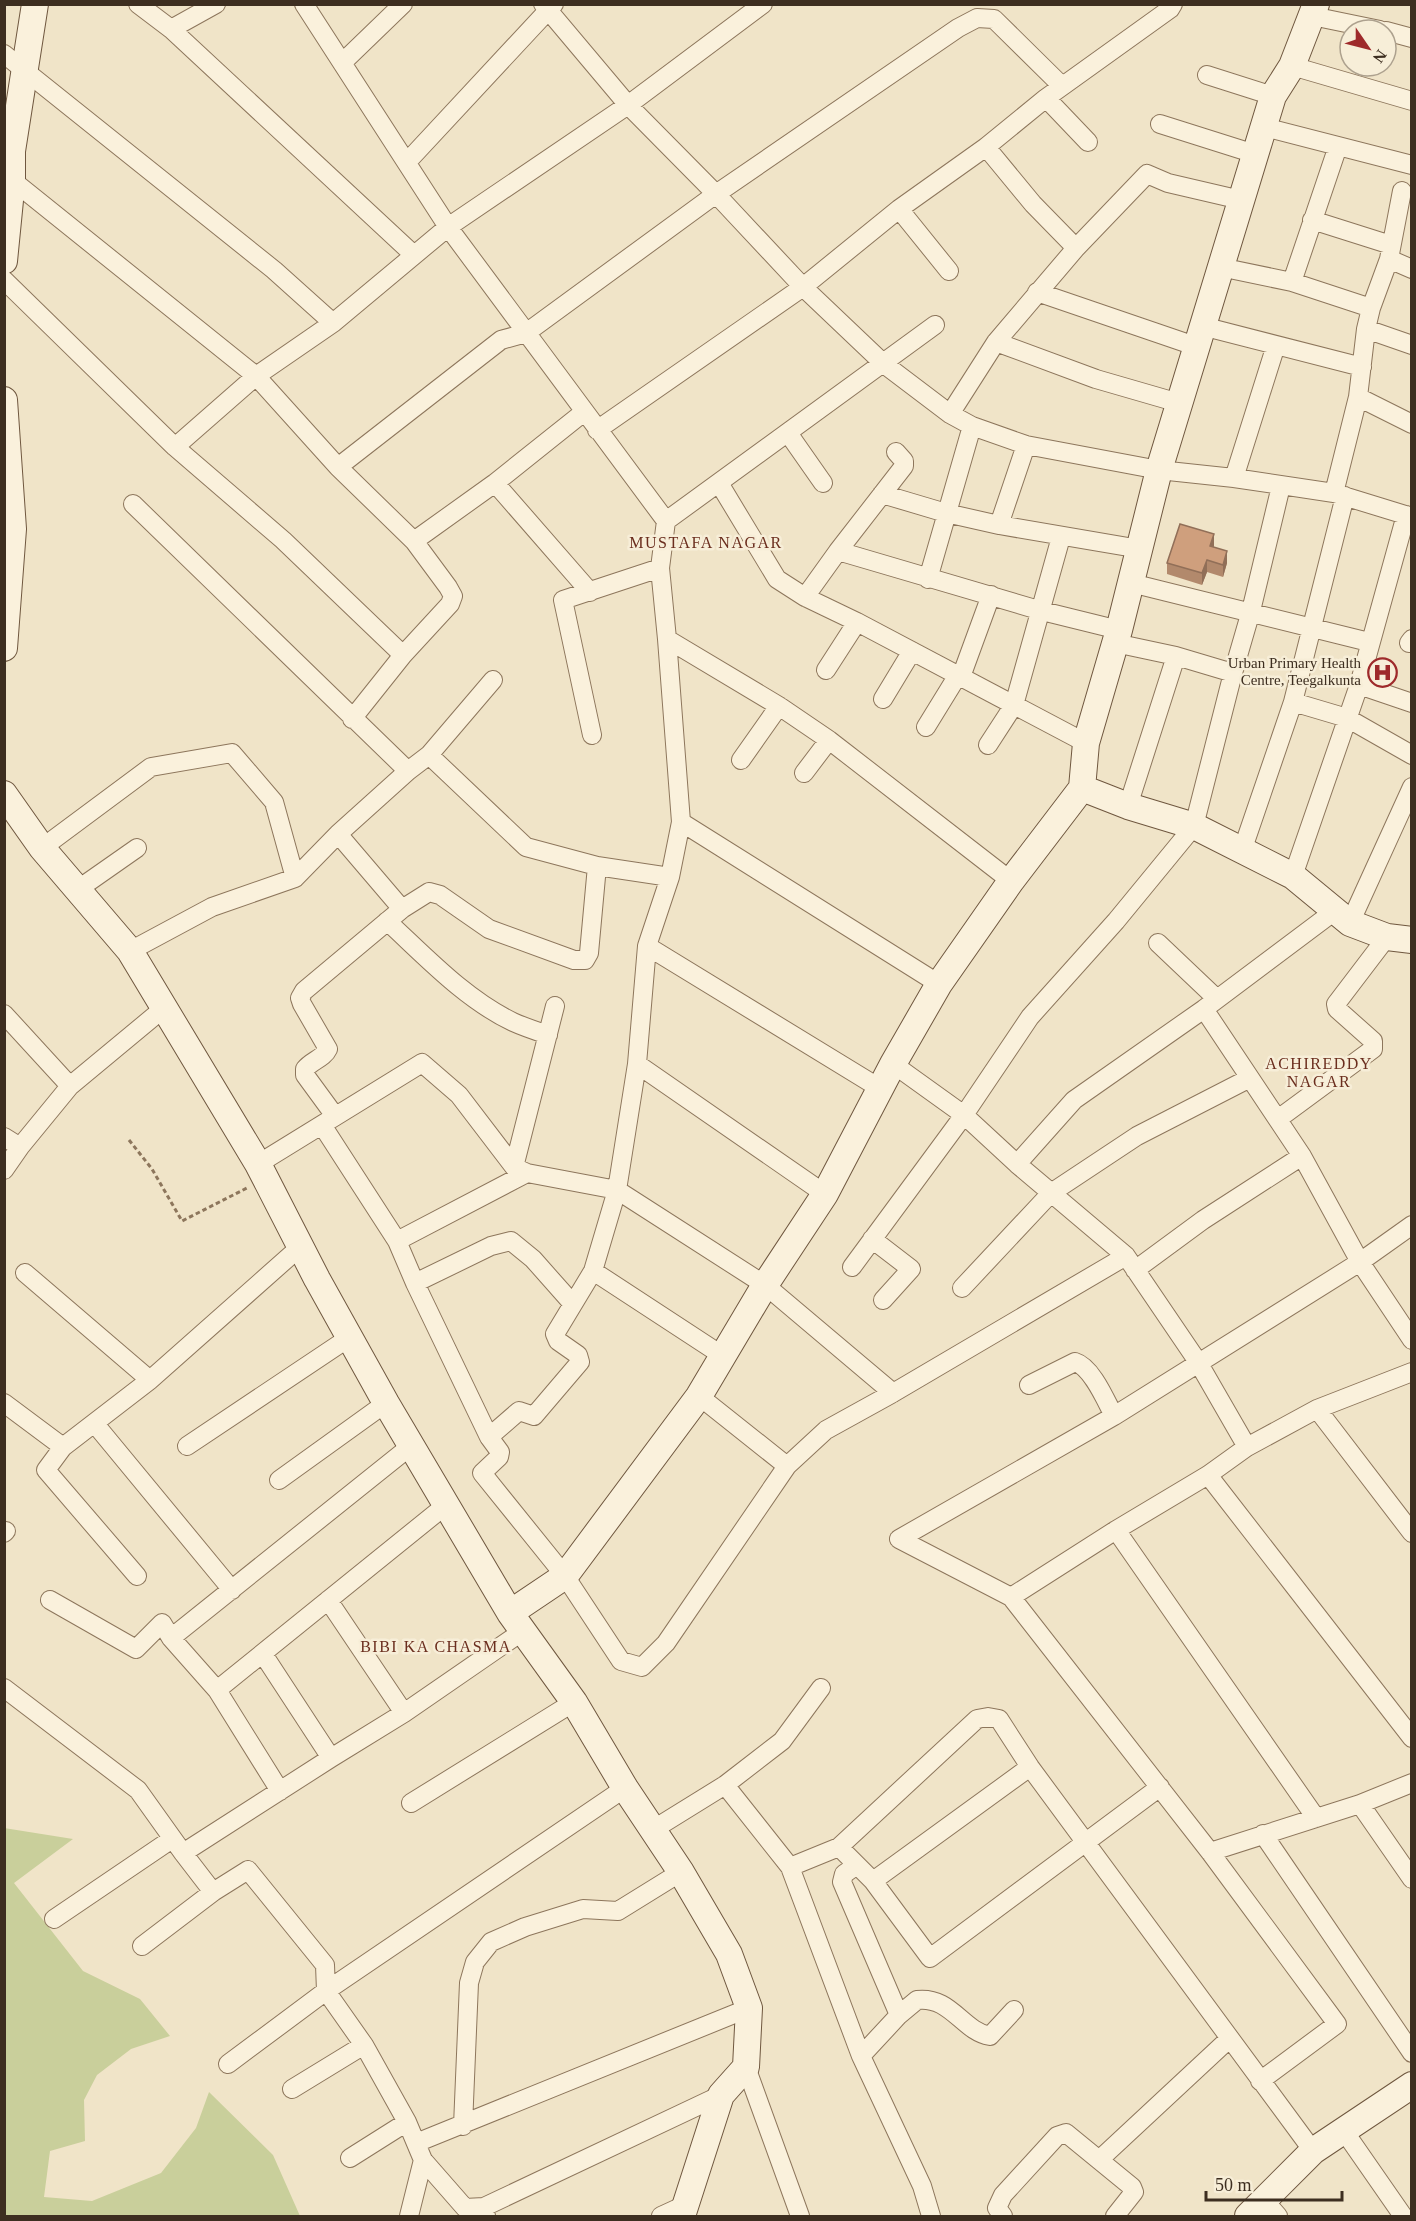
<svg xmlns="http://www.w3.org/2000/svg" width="1416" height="2221" font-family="'Times New Roman',serif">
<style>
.green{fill:#c9cf9b}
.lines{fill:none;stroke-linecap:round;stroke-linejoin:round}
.street-casing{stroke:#8d765c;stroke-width:20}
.secondary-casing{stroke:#6f573f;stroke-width:28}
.path{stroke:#8d765c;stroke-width:3;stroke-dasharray:4.5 3;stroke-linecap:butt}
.street{stroke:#faf1dc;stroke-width:18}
.secondary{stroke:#faf1dc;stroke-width:26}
.wall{fill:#b2896c}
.shaded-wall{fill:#916f58}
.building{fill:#cf9f7d;stroke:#916f58;stroke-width:1.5}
.labels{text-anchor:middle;stroke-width:5;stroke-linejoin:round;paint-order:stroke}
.poi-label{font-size:15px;fill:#3d2e20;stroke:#f7eed8;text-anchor:end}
.neighbourhood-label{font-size:16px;letter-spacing:1.5px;fill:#6b2e1e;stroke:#f7eed8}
</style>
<rect width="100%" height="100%" fill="#f0e4c8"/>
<path class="green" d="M4 1828 73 1839 14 1883 83 1971 140 1999 170 2036 131 2049 97 2075 84 2100 85 2141 50 2151 44 2197 92 2201 161 2173 196 2128 209 2092 273 2155 300 2216H5Z"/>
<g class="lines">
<defs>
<path id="street" d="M138 4 171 29 414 255
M304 4 448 227 666 521 660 568 667 639 681 822 670 877 647 946 637 1064 617 1190 593 1271 555 1334 558 1341 578 1355 580 1362 534 1416 519 1411 489 1437
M543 4 628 105 716 194 803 287 884 364 950 414 972 426 1026 445 1159 470 1234 478 1334 493 1412 517
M1312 16 1380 30
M171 29 216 4
M1386 31 1412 38
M4 54 274 270 333 323
M343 62 403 4
M1292 66 1412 101
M1207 75 1273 96
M1046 98 1088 142
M1160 124 1255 154
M1264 127 1412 165
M407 162 554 4
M12 180 256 376 338 467 414 541 448 587 453 596 450 604 403 655 352 719
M899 209 949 271
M1312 220 1391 245
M1076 248 1147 174 1168 183 1241 200
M1389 259 1412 269
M1220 267 1292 282 1371 308
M4 280 175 447 283 540 403 655
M1292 282 1338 146
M1037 292 1195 346
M1202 326 1362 367
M1366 329 1412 345
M996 342 1096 379 1179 403
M1358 397 1412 424
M950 414 996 342 1076 248 1033 204 986 147
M597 430 803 287 899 209 986 147 1046 98 1170 9 1173 4
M788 433 823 483
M1026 445 999 525 1140 549
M175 447 256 376 333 323 448 227 628 105 763 4
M338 467 501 340 526 333 716 194 958 28 977 18 994 19 1062 86
M1234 478 1276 345
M495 483 590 592
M719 483 777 579 805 597 857 622 1086 743
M1334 493 1358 397 1366 329 1371 308 1389 259 1402 191
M882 494 946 513 999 525
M133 504 408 771
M666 521 935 325
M414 541 495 483 584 412
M838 551 1042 611 1119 630
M928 579 972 426
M1131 583 1369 642
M805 597 838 551 904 466V461L896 452
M667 639 779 706 829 740 1011 881
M1115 643 1176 656 1233 673
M1409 643 1412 639
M826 670 857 622
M961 677 991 595
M1359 685 1412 703
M883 699 912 651
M1293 702 1347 718 1412 755
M926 727 958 675
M592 735 563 600 660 568
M988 745 1014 705 1061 537
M429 755 526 847 597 866 670 877
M741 760 779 706
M804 773 829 740
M1128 806 1176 656
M681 822 939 984
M338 834 402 909
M42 848 151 767 232 753 274 802 295 878 212 907 130 951
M1242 851 1293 702 1345 496
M1293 876 1359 685 1406 515
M295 878 338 834 408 771 429 755 493 680
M77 890 137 848
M387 921C426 957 465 999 513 1022 524 1027 536 1031 548 1035
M1350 923 1412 787
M1158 943 1217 999
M647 946 881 1089
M1204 1009 1302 1156 1360 1262 1412 1340
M4 1014 70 1086
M637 1064 825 1194
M893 1064 964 1115 1017 1164 1126 1256 1198 1362 1247 1447
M335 1116 305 1075V1069C311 1061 324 1058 328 1049L302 1004 300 998 304 991 402 909 429 892 440 895 489 929 574 960H585L589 953 597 866
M1278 1119 1373 1049V1041L1337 1009 1336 1004 1387 937
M322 1125 397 1241 415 1283 489 1437 500 1452 499 1457 482 1473 565 1576 621 1661 642 1667 666 1643 787 1466 826 1430 893 1393 1126 1256
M4 1137 20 1147
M258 1164 422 1063 459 1095 514 1167 527 1173 617 1190 765 1285 893 1393
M1017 1164 1074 1100 1204 1009 1336 910
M514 1167 555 1006
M4 1170 20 1147 70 1086 164 1008
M872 1239 911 1269 883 1300
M397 1241 527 1173
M852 1267 964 1115 1030 1017 1116 921 1194 826 1233 673 1251 611 1281 486
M1135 1270 1203 1220 1302 1156
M593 1271 723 1356
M25 1273 150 1380
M415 1283 491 1246 511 1241 533 1259 572 1303
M962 1288 1051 1193 1137 1136 1250 1078
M1029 1385 1075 1362C1092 1367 1106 1401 1114 1416
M699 1396 787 1466
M4 1403 63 1447
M1317 1409 1412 1533
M95 1424 232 1590
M187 1446 350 1337
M1208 1475 1412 1738
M279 1480 386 1403
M1116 1530 1316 1818
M4 1533 6 1531
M899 1539 1011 1597 1210 1852 1337 2024 1260 2081
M899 1539 1114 1416 1360 1262 1412 1225
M137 1576 46 1470 63 1447 150 1380 300 1247
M1011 1597 1116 1530 1208 1475 1247 1447 1317 1409 1412 1372
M50 1600 136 1649 162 1623 171 1638 217 1690 280 1791
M328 1600 404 1713
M171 1638 412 1445
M263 1654 331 1758
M4 1688 138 1790 183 1853 213 1892 248 1870 325 1965 326 1991 364 2045 407 2122 423 2160 409 2216
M217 1690 446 1505
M725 1785 790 1867 839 1847 977 1719 988 1717 999 1719 1030 1767 1313 2151
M411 1803 574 1702
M1360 1804 1412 1879
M654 1829 725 1785 782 1741 821 1688
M1263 1834 1412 2053
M839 1847 873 1881 930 1958 1160 1787
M1210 1852 1360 1804 1412 1783
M183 1853 331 1758 404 1713 523 1631
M857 1865 844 1874 842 1882 899 2015
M790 1867 861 2056
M873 1881 1030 1767
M54 1919 172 1839
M142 1946 213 1892
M228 2064 326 1991 625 1788
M746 2067 800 2216
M292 2089 364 2045
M463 2126 469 1983 475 1962 491 1942 525 1927 583 1909 618 1911 681 1872
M1344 2131 1403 2216
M416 2143 749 2008
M350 2158 407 2122
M423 2160 465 2208 484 2207
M1099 2160 1229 2039
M1264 2200 1278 2216
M486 2216 484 2207 721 2095
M661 2216 685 2205
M931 2216 922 2186 861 2056 899 2015 917 2000C951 1996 962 2031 990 2036L1014 2010
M1003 2216 997 2208 1003 2195 1057 2136 1066 2133 1132 2187 1134 2192 1115 2216"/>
<path id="secondary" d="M4 261 12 180V151L35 4
M4 400 13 529 4 648
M1082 788 1128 806 1194 826 1293 876 1350 923 1387 937 1412 940
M4 794 42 848 130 951 258 1164 317 1279 386 1403 510 1613 574 1702 625 1788 681 1872 729 1954 749 2008 746 2067 721 2095 682 2216
M510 1613 565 1576 699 1396 765 1285 825 1194 893 1064 939 984 1011 881 1082 788 1086 743 1119 630 1159 470 1273 96 1292 66 1316 4
M1248 2216 1313 2151 1412 2085"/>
</defs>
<use href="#street" class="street-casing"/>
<use href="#secondary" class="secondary-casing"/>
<path class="path" d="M129 1140 152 1169 182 1221 247 1188"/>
<use href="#street" class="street"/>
<use href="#secondary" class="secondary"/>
</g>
<path class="wall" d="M1214 546 1213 547 1227 563 1223 577 1207 572 1202 585 1167 574V563Z"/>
<path class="shaded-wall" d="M1214 534V546L1210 557V546Z
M1227 551V563L1223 577V565Z
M1207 560V572L1202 585V573Z"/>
<path class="building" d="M1180 524 1214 534 1210 546 1227 551 1223 565 1207 560 1202 573 1167 563Z"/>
<defs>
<symbol id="hospital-ring" viewBox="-11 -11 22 22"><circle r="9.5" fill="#f7eed8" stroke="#9e2a2b" stroke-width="1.5"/><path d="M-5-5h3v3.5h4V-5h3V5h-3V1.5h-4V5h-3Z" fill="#9e2a2b"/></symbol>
</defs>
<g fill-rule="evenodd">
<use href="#hospital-ring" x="1366" y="656" width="33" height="33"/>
</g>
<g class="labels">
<g class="poi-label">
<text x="1361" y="668">Urban Primary Health<tspan x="1361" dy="17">Centre, Teegalkunta</tspan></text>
</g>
<g class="neighbourhood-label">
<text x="706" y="548">MUSTAFA NAGAR</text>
<text x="1319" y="1069">ACHIREDDY<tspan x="1319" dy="18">NAGAR</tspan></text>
<text x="436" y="1652">BIBI KA CHASMA</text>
</g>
</g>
<rect width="1416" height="2221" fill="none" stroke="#3d2e20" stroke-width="12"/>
<g transform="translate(1368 48) rotate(125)"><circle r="28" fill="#f7eed8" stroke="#ada18e" stroke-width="1.5"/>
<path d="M0-4.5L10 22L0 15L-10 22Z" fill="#9e2a2b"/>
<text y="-9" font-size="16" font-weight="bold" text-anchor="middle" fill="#3d2e20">N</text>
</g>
<path d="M1206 2191v9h136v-9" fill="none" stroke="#3d2e20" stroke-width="3"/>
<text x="1215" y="2191" font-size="18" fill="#3d2e20" stroke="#f7eed8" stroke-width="4.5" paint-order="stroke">50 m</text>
</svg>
